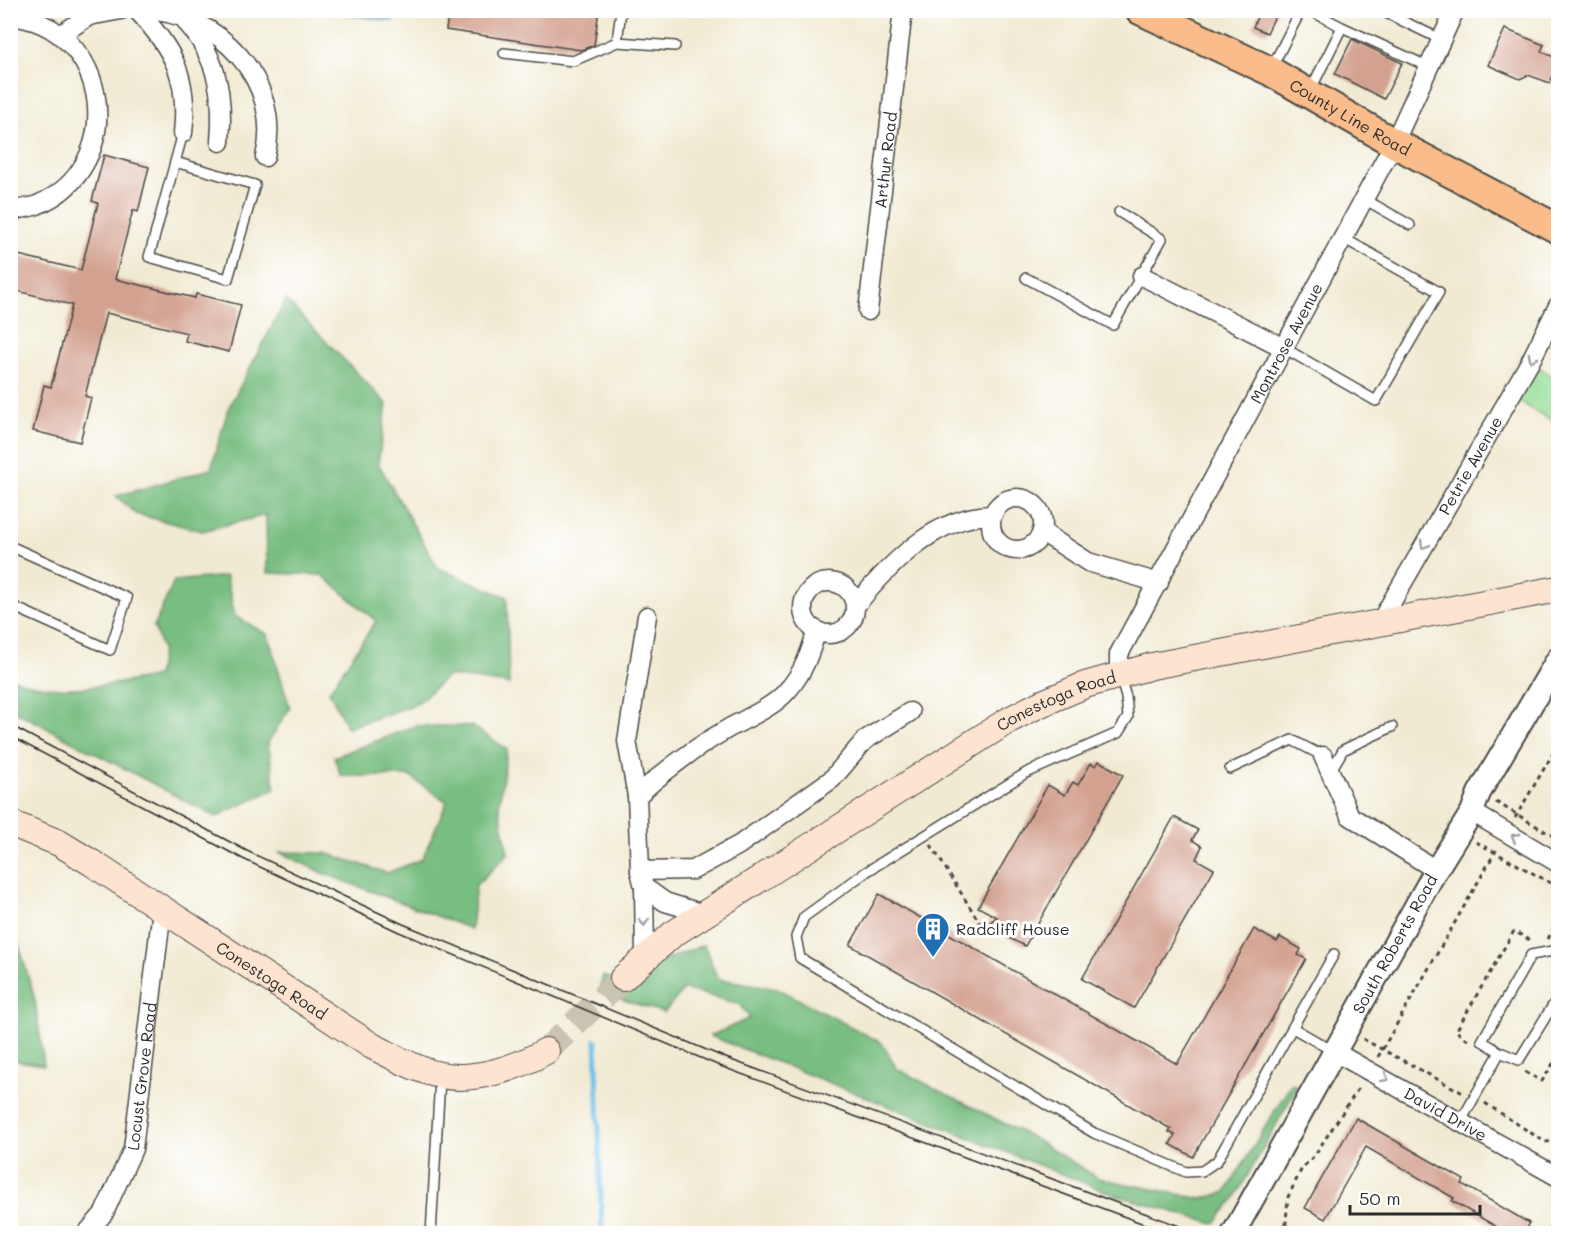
<svg xmlns="http://www.w3.org/2000/svg" width="1569" height="1244" font-family="Mali,sans-serif">
<style>
.green{fill:#96de99;stroke:#608462;stroke-width:1.5}
.forest{fill:#78bd81;stroke:#527456;stroke-width:1.5}
.water{fill:#6ebee9;stroke:#4c748a;stroke-width:1.5}
.lines{fill:none;stroke-linecap:round;stroke-linejoin:round}
.stream{stroke:#6ebee9;stroke-width:5}
.building{fill:#d3a190}
.secondary-tunnel{stroke:#c9c4b1;stroke-width:26;stroke-dasharray:26 13;stroke-linecap:butt}
.service-casing{stroke:#494844;stroke-width:12}
.minor-casing{stroke:#494844;stroke-width:21}
.tertiary-casing{stroke:#494844;stroke-width:26}
.secondary-casing{stroke:#494844;stroke-width:28}
.primary-casing{stroke:#494844;stroke-width:32}
.path{stroke:#494844;stroke-width:3;stroke-dasharray:4.5 4.5;stroke-linecap:butt}
.service{stroke:#fff;stroke-width:9}
.minor{stroke:#fff;stroke-width:18}
.tertiary{stroke:#fff;stroke-width:22}
.secondary{stroke:#fde4d0;stroke-width:26}
.primary{stroke:#f9bc8a;stroke-width:28}
.tram{stroke:#2b2b2b;stroke-width:1.5}
.oneway{stroke:#a0a0a0}
.labels{text-anchor:middle;stroke-width:6;stroke-linejoin:round;paint-order:stroke}
.street-label{font-size:16px;fill:#2b2b2b;stroke:#fff}
.poi-label{font-size:16px;fill:#2b2b2b;stroke:#fff;text-anchor:start}
</style>
<rect width="100%" height="100%" fill="#fff"/>
<filter id="ink" filterUnits="userSpaceOnUse"><feTurbulence type="fractalNoise" baseFrequency=".0167" numOctaves="2"/><feDisplacementMap in="SourceGraphic" scale="12" xChannelSelector="R" yChannelSelector="G"/><feConvolveMatrix kernelMatrix="1 2 1 2 8 2 1 2 1" color-interpolation-filters="sRGB"/></filter>
<filter id="wash" filterUnits="userSpaceOnUse"><feTurbulence type="fractalNoise" baseFrequency=".008" numOctaves="4" result="noise"/><feDisplacementMap in="SourceGraphic" scale="24" xChannelSelector="R" yChannelSelector="G"/><feGaussianBlur stdDeviation="1.35" result="paint"/><feColorMatrix in="noise" values="0 0 0 0 0 0 0 0 0 0 0 0 0 0 0 0 0 1.4 0 .05"/><feComposite in="paint" operator="in"/></filter>
<g filter="url(#wash)">
<rect width="100%" height="100%" fill="#f1ead3"/>
<path class="green" d="M1530 362 1558 380V424L1509 396Z"/>
<path class="forest" d="M286 300 387 404 378 463 438 568 507 597 509 684 448 676 416 704 347 728 329 691 376 621 322 575 267 573 266 515 202 531 136 514 116 496 211 469 228 409Z
M226 576 235 616 268 635 290 708 268 742 275 789 216 817 11 709V678C57 697 109 685 157 676L162 650 154 626 174 581Z
M415 726H472L507 749 499 806 508 854 476 885 471 929 323 873 279 852 326 853 387 873 422 859 447 802 409 776H341L334 757Z
M10 915 35 1000 44 1065 11 1060Z
M704 945 718 979 777 988 882 1043 897 1069 1031 1137 1098 1178 1202 1199 1226 1192 1291 1084 1298 1086 1235 1198 1214 1224 1110 1193 710 1036 750 1018 739 1004 684 989 664 1013 599 992 603 976 635 986 657 963Z"/>
<path class="water" d="M350 11V10L395 11 393 21 349 15Z"/>
<g class="lines">
<path class="stream" d="M596 1040 602 1234"/>
</g>
<g id="blocks">
<path class="building" d="M449 10H599L594 45 581 50 446 30Z
M1260 10H1278L1267 33 1253 27Z
M1505 29 1544 45 1541 51 1558 59 1550 83 1528 75 1520 79 1488 65Z
M1352 39 1402 63 1384 99 1335 74Z
M104 155 149 167 138 212 133 210 115 279 195 298 196 294 241 305 229 352 185 341 187 333 106 313 85 396 91 398 80 442 33 431 44 385 51 387 72 305 10 289V253L81 270 98 203 92 201Z
M1099 761 1123 775 1025 946 985 926 997 917 978 907 1048 785 1065 795 1073 782 1078 785 1091 763 1096 766Z
M1174 817 1198 830 1192 840 1202 846 1196 859 1214 869 1134 1008 1082 979Z
M879 894 1177 1064 1254 929 1277 942 1280 937 1301 949 1298 955 1306 959 1193 1157 1170 1144 1175 1135 1169 1132 1171 1129 850 945Z
M1356 1118 1464 1180 1462 1184 1529 1223 1523 1233H1507L1452 1201 1454 1198 1366 1147 1325 1219 1305 1208Z"/>
</g>
</g>
<g filter="url(#ink)">
<use href="#blocks" fill-opacity="0" stroke="#494844" stroke-width="1.5"/>
<g class="lines">
<path class="secondary-tunnel" d="M546 1051 623 978"/>
<defs>
<path id="service" d="M621 10 617 42 675 46
M1309 10 1342 27
M1380 10 1442 40
M504 53 573 61 617 42
M1271 69 1301 10
M1310 91 1342 27 1429 67
M175 162 255 185 228 279 149 257 183 133
M1364 199 1410 225
M1026 278 1113 325 1162 239 1119 212
M1284 348 1376 401 1439 292 1343 238
M10 546 127 598 110 650 10 605
M1120 677 1126 697 1128 717 1118 733 1026 773 866 872 804 917 796 937 800 958 1094 1133 1186 1172 1202 1171 1217 1161 1334 954
M1230 769 1292 740 1323 756
M1330 772 1343 750 1392 727
M1293 1028 1333 1051
M1500 1052 1482 1041 1531 955 1558 950
M1461 1121 1500 1052 1519 1060 1558 997
M431 1234 440 1078
M1551 1234 1558 1227"/>
<g id="minor">
<path d="M137 10C174 50 189 78 183 133"/>
<path d="M144 10C218 12 284 82 265 157"/>
<path d="M10 16C111 25 130 167 37 205 29 208 19 209 10 211"/>
<path d="M187 23C218 58 224 97 220 142"/>
<path d="M60 35 89 16 121 10"/>
<path d="M1142 276 1284 348"/>
<path id="s1" d="M868 311 903 10"/>
<circle cx="1017" cy="524" r="26"/>
<path d="M1042 532 1088 562 1159 583"/>
<circle cx="829" cy="608" r="26"/>
<path d="M856 605C890 564 935 516 992 515"/>
<path id="s2" d="M1379 624 1530 362 1558 306"/>
<path id="s3" d="M1119 675V654L1394 143 1455 10"/>
<path d="M1323 756 1350 816 1436 870"/>
<path d="M637 796C666 769 696 747 729 728 749 717 772 708 787 691 804 672 810 653 817 630"/>
<path d="M1472 812 1558 863"/>
<path d="M640 871 693 870 739 845 832 779 865 740 910 712"/>
<path d="M644 887 665 902 704 914"/>
<path d="M645 958 644 887 640 871 637 796 627 741 647 616"/>
<path id="s4" d="M1333 1051 1558 1177"/>
<path id="s5" d="M86 1234 104 1213 133 1149 162 909"/>
</g>
<g id="tertiary">
<path id="s6" d="M1233 1234 1436 870 1472 812 1479 793 1558 659"/>
</g>
<g id="secondary">
<path id="s7" d="M10 823 59 843 92 863 372 1046C393 1056 416 1070 440 1075 474 1082 517 1068 546 1051"/>
<path id="s8" d="M623 978 673 934 1009 720 1038 705 1085 685 1152 666 1558 589"/>
</g>
<g id="primary">
<path id="s9" d="M1140 10 1270 71 1394 143 1558 229"/>
</g>
</defs>
<use href="#service" class="service-casing"/>
<use href="#minor" class="minor-casing"/>
<use href="#tertiary" class="tertiary-casing"/>
<use href="#secondary" class="secondary-casing"/>
<use href="#primary" class="primary-casing"/>
<path class="path" d="M1496 802 1558 839
M1515 818 1558 745
M1476 842 1558 887
M931 845 983 928
M1548 939 1553 929 1556 885
M1363 1039 1463 1093
M1468 1040 1456 1031 1514 931 1533 942
M1378 1057 1498 847
M1525 1072 1542 1081 1558 1056
M1485 1103 1545 1142 1558 1141
M1285 1234 1288 1197 1302 1168 1314 1156 1360 1086"/>
<use href="#service" class="service"/>
<use href="#minor" class="minor"/>
<use href="#tertiary" class="tertiary"/>
<use href="#secondary" class="secondary"/>
<use href="#primary" class="primary"/>
<path class="tram" d="M10 725 247 851 403 924 726 1058 1201 1234
M10 736 243 859 399 932 720 1066 1171 1234"/>
</g>
<defs><path id="oneway-chevron" d="M-2-3.5L2.5 0L-2 3.5" fill="none" stroke-width="1.6" stroke-linecap="round" stroke-linejoin="round" transform="scale(1.5)"/></defs>
<g class="oneway">
<use href="#oneway-chevron" transform="translate(1532 358) rotate(118)"/>
<use href="#oneway-chevron" transform="translate(1424 545) rotate(120)"/>
<use href="#oneway-chevron" transform="translate(1515 837) rotate(-149)"/>
<use href="#oneway-chevron" transform="translate(644 922) rotate(86)"/>
<use href="#oneway-chevron" transform="translate(1385 1078) rotate(29)"/>
</g>
</g>
<defs>
<symbol id="building-pin" viewBox="-11 -11 22 30"><path d="M0 17L-7.5 6A9.5 9.5 0 1 1 7.5 6Z" fill="#1f6fb2" stroke="#fff"/><path d="M-4-6H4V6H1V3H-1V6H-4ZM-2.5-4.3h1.7v1.8h-1.7ZM.8-4.3h1.7v1.8H.8ZM-2.5-1h1.7V.8h-1.7ZM.8-1h1.7V.8H.8Z" fill="#fff"/></symbol>
</defs>
<g fill-rule="evenodd">
<use href="#building-pin" x="914" y="910" width="38" height="52"/>
</g>
<g class="labels">
<g class="street-label">
<text dy="6" stroke="none"><textPath href="#s9" startOffset="236">County Line Road</textPath></text>
<text dy="6" stroke="none"><textPath href="#s1" startOffset="152">Arthur Road</textPath></text>
<text dy="6" stroke="none"><textPath href="#s3" startOffset="374">Montrose Avenue</textPath></text>
<text dy="6" stroke="none"><textPath href="#s2" startOffset="183">Petrie Avenue</textPath></text>
<text dy="6" stroke="none"><textPath href="#s8" startOffset="516">Conestoga Road</textPath></text>
<text dy="6" stroke="none"><textPath href="#s6" startOffset="332">South Roberts Road</textPath></text>
<text dy="6" stroke="none"><textPath href="#s7" startOffset="306">Conestoga Road</textPath></text>
<text dy="6" stroke="none"><textPath href="#s5" startOffset="171">Locust Grove Road</textPath></text>
<text dy="6" stroke="none"><textPath href="#s4" startOffset="129">David Drive</textPath></text>
</g>
<g class="poi-label">
<text x="956" y="935">Radcliff House</text>
</g>
</g>
<rect width="1569" height="1244" fill="none" stroke="#fff" stroke-width="36"/>
<path d="M1350 1205v9h130v-9" fill="none" stroke="#2b2b2b" stroke-width="3"/>
<text x="1359" y="1205" font-size="18" fill="#2b2b2b" stroke="#ffffff" stroke-width="4.5" paint-order="stroke">50 m</text>
</svg>
